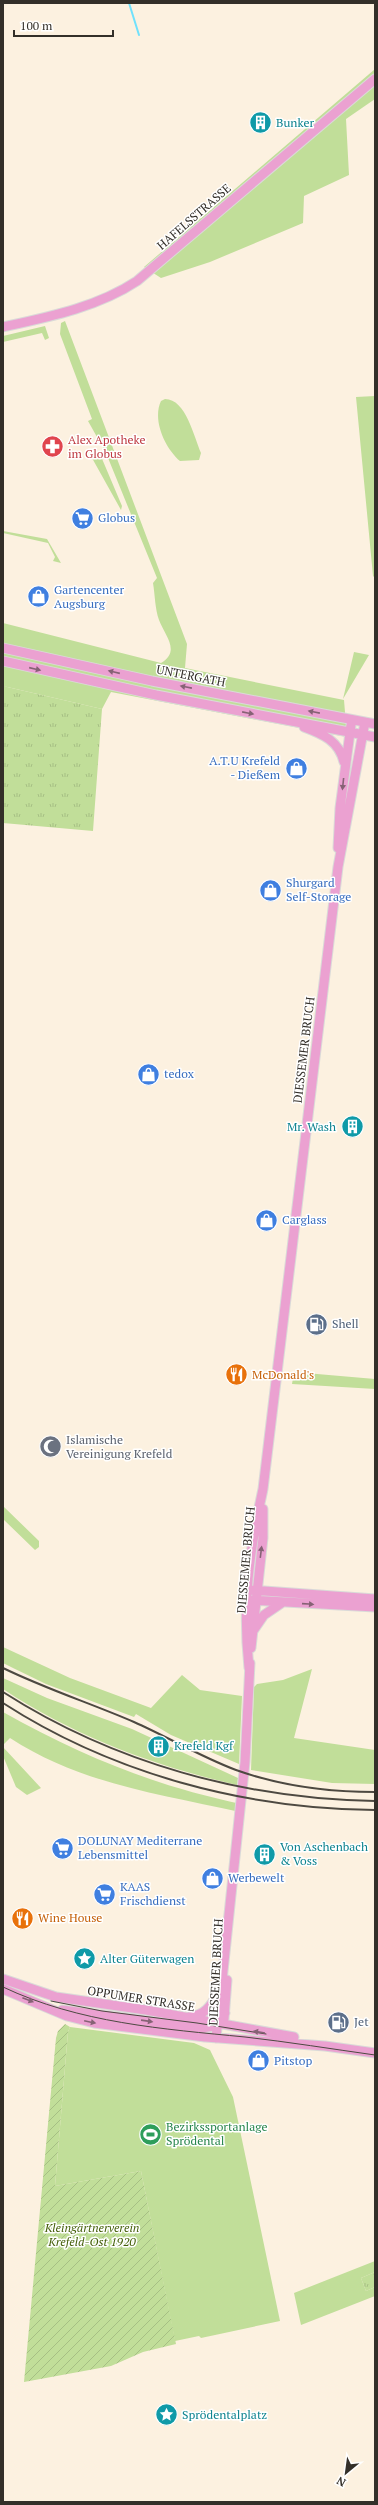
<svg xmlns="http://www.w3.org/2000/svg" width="378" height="2505" font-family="'PT Serif',serif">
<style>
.grass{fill:#c1de99}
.park{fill:url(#park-tufts)}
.garden{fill:url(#garden-furrows)}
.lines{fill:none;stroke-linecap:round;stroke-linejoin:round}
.stream{stroke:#70e1fc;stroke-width:2}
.major-casing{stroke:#dadad8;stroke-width:11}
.major{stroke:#eba1d1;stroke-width:9}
.tram{stroke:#4d4941;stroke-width:1}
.rail{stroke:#4d4941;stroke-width:2}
.oneway{fill:#866275}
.labels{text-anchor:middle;stroke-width:3;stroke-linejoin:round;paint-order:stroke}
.culture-label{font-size:12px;fill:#0d838f;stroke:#fff;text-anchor:start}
.street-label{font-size:12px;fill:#332f29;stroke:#fff}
.health-label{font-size:12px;fill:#be3a42;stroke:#fff;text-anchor:start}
.shop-label{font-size:12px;fill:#366cbe;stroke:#fff;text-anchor:start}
.service-label{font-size:12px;fill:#4e5e75;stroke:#fff;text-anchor:start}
.food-label{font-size:12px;fill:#c56008;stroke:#fff;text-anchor:start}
.worship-label{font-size:12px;fill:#5b616d;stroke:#fff;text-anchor:start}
.leisure-label{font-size:12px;fill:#27864d;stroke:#fff;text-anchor:start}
.park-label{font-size:12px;font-style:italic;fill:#45600a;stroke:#fff}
</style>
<defs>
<pattern id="park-tufts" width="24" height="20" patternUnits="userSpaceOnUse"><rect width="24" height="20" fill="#c1de99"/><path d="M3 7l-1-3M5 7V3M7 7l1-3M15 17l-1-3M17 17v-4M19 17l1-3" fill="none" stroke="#a6bf84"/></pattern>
<pattern id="garden-furrows" width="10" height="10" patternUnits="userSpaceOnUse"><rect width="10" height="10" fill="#c1de99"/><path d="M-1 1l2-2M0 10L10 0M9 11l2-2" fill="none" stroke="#a6bf84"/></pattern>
</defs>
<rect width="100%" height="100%" fill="#fcf1e0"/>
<path class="grass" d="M375 69V99L346 119 349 175 304 196 303 223 210 262 161 278 144 267Z
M65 321 187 644 185 668 344 700 347 737 111 692 102 709 3 686V623L161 663C181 651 165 636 159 620 155 609 155 595 153 583L157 578 106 453 88 421 92 419 60 334 61 323Z
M45 326 49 338 45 340 42 333 3 342V336Z
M375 396V578L373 576 356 397Z
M165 399C186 399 194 437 201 453L199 460 180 461C165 448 152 420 161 401Z
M100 454 122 506 121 510 92 458Z
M3 531 47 539 61 563 53 561 55 557 48 543 3 533Z
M354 652 369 655 343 699Z
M294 1372 375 1379V1389L292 1384Z
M3 1506 39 1541V1547L35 1550 3 1519Z
M3 1647 70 1678 151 1708 182 1675 200 1690 242 1696 239 1764 171 1735 136 1714 134 1717 46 1684 13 1668 3 1663Z
M312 1669 294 1738 375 1750V1784L332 1783 251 1770 254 1687 257 1684 283 1680Z
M3 1678 47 1698 132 1729 238 1778 237 1785C154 1766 74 1736 3 1689Z
M3 1712C82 1756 152 1785 241 1804L240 1812C159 1794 81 1784 10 1738L3 1745Z
M3 1747 41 1788 27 1795 16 1787 3 1756Z
M70 2027 194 2043 210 2050 233 2097 280 2321 201 2338 199 2336 175 2341 141 2171 55 2186 68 2032Z
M375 2261V2272L361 2278 366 2291 375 2287V2296L301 2325 294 2293Z"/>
<path class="park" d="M3 686 102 709 93 831 3 823Z
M375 2272V2287L366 2291 361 2278Z"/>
<path class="garden" d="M65 2024 70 2027 68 2032 55 2186 141 2171 176 2344 143 2352 111 2366 24 2382 56 2038 58 2031Z"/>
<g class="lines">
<path class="stream" d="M129 3 139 35"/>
<defs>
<path id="major" d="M3 327C49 317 98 307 137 281L375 79
M3 648 152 681 375 724
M3 661 156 695 375 737
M304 727C323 734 339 741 344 762
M338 848 340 808 351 725
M251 1590 375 1599
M251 1600 375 1607
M253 1631 264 1615 283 1602
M251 1648 263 1538V1509
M249 1668C242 1603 249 1553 263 1489L338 867 365 722
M3 1979 56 1997 146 2010 294 2037
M3 1989 67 2016 94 2023 205 2037 325 2046 375 2053
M62 2010 202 2028 214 2026 225 2013
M189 2017C205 2015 210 2007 218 1994
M224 2019 227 1980
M216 2038 245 1762 250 1663"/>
</defs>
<use href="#major" class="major-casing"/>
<use href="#major" class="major"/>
<path class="tram" d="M3 1987C79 2023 163 2029 245 2037 289 2042 332 2049 375 2055
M51 2001 102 2011 197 2023 266 2034"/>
<path class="rail" d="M3 1668C46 1689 90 1703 134 1722 168 1737 201 1757 236 1770 281 1786 327 1792 375 1792
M3 1692C114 1763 244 1799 375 1801
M3 1703C113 1774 245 1809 375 1810"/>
</g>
<defs><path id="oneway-solid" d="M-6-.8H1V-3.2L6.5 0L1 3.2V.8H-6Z"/></defs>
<g class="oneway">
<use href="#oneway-solid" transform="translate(35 669) rotate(13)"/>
<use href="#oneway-solid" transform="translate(114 672) rotate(-167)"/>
<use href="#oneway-solid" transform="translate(186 687) rotate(-169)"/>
<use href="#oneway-solid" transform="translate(314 712) rotate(-169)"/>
<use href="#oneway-solid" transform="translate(248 713) rotate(11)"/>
<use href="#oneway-solid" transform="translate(343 784) rotate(96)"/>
<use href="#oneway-solid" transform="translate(261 1552) rotate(-83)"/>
<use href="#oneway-solid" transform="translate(308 1604) rotate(4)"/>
<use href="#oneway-solid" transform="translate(28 2000) rotate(21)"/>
<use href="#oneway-solid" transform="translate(147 2021) rotate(8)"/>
<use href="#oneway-solid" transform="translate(90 2022) rotate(12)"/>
<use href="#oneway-solid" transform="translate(259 2032) rotate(-171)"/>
</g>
<defs>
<symbol id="building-disc" viewBox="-11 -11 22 22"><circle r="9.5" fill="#0f9aa8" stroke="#fff"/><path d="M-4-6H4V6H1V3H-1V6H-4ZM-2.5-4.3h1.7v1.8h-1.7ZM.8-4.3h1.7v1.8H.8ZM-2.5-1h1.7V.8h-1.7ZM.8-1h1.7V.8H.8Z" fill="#fff"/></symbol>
<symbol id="pharmacy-disc" viewBox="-11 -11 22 22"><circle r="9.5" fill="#e0444e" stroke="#fff"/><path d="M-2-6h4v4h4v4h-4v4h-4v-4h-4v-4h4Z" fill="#fff"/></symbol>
<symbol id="supermarket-disc" viewBox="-11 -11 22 22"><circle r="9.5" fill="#3f7fe0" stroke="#fff"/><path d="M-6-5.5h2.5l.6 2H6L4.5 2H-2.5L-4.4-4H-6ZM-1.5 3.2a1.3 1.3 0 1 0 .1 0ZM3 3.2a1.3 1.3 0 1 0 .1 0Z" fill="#fff"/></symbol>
<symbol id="shop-disc" viewBox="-11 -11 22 22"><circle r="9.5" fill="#3f7fe0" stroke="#fff"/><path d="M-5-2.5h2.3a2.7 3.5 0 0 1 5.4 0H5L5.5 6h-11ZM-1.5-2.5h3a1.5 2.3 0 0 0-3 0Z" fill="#fff"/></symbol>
<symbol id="fuel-disc" viewBox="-11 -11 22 22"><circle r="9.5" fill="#5c6f8a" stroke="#fff"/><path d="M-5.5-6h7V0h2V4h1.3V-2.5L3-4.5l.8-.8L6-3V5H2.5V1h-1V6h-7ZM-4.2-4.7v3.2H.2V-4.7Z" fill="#fff"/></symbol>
<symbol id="restaurant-disc" viewBox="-11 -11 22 22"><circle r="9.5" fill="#e8710a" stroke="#fff"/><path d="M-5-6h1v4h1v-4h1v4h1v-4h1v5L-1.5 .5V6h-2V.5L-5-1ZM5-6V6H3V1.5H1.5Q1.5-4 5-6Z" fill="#fff"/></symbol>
<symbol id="mosque-disc" viewBox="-11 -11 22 22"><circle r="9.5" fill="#6b7280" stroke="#fff"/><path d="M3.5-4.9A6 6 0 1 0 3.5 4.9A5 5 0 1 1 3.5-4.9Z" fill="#fff"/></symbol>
<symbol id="sight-disc" viewBox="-11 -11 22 22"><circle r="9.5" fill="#0f9aa8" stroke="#fff"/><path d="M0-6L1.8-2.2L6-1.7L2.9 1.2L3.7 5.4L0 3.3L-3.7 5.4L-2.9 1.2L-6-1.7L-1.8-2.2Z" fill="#fff"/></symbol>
<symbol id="stadium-disc" viewBox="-11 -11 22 22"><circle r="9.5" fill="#2e9e5b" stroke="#fff"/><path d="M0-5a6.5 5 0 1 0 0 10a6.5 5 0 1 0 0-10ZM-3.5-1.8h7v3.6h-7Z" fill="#fff"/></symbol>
</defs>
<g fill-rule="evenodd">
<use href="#building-disc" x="248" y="110" width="25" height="25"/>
<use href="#pharmacy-disc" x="40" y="434" width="25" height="25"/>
<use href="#supermarket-disc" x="70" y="506" width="25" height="25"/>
<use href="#shop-disc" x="26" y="584" width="25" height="25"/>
<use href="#shop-disc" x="284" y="756" width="25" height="25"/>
<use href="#shop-disc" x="258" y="878" width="25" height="25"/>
<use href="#shop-disc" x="136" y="1062" width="25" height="25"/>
<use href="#building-disc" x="340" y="1114" width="25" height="25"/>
<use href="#shop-disc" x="254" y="1208" width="25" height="25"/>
<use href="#fuel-disc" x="304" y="1312" width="25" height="25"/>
<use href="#restaurant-disc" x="224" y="1362" width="25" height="25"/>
<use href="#mosque-disc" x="38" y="1434" width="25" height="25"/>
<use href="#building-disc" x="146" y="1734" width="25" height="25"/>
<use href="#supermarket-disc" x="50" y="1836" width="25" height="25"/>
<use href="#building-disc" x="252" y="1842" width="25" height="25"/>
<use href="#shop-disc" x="200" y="1866" width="25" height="25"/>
<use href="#supermarket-disc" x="92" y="1882" width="25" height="25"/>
<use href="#restaurant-disc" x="10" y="1906" width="25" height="25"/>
<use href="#sight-disc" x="72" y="1946" width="25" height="25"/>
<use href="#fuel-disc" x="326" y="2010" width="25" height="25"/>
<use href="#shop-disc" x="246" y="2048" width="25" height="25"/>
<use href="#stadium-disc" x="138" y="2122" width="25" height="25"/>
<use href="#sight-disc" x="154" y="2402" width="25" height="25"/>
</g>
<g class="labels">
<g class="culture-label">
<text x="276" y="127">Bunker</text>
<text x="336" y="1131" text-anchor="end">Mr. Wash</text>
<text x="174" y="1750">Krefeld Kgf</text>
<text x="280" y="1851">Von Aschenbach<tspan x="280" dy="14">&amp; Voss</tspan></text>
<text x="100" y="1963">Alter Güterwagen</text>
<text x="182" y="2419">Sprödentalplatz</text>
</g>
<g class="street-label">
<text transform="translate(194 217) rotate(-41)" y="4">HAFELSSTRASSE</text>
<text transform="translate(191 676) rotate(11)" y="4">UNTERGATH</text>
<text transform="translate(304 1050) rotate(-83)" y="4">DIESSEMER BRUCH</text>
<text transform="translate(246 1560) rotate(-85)" y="4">DIESSEMER BRUCH</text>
<text transform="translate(216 1972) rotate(-87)" y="4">DIESSEMER BRUCH</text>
<text transform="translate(141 1999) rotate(9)" y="4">OPPUMER STRASSE</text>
</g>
<g class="health-label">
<text x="68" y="444">Alex Apotheke<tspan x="68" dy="14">im Globus</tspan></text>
</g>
<g class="shop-label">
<text x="98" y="522">Globus</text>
<text x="54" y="594">Gartencenter<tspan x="54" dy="14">Augsburg</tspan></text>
<text x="280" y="765" text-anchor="end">A.T.U Krefeld<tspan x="280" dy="14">- Dießem</tspan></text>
<text x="286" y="887">Shurgard<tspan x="286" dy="14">Self-Storage</tspan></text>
<text x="164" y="1078">tedox</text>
<text x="282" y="1224">Carglass</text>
<text x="78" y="1845">DOLUNAY Mediterrane<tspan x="78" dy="14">Lebensmittel</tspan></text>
<text x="228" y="1882">Werbewelt</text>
<text x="120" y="1891">KAAS<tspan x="120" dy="14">Frischdienst</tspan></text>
<text x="274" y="2065">Pitstop</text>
</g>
<g class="service-label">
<text x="332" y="1328">Shell</text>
<text x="354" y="2026">Jet</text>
</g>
<g class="food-label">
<text x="252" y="1379">McDonald's</text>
<text x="38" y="1922">Wine House</text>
</g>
<g class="worship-label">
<text x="66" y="1444">Islamische<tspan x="66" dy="14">Vereinigung Krefeld</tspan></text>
</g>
<g class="leisure-label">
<text x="166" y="2131">Bezirkssportanlage<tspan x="166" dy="14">Sprödental</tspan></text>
</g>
<g class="park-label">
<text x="92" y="2232">Kleingärtnerverein<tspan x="92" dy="14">Krefeld-Ost 1920</tspan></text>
</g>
</g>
<rect width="378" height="2505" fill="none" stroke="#332f29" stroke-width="8"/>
<g transform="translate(346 2473) rotate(209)" stroke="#ffffff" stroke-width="3" paint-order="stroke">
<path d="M0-3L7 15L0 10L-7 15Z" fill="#332f29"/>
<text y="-6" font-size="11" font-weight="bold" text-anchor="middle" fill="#332f29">N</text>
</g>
<path d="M14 30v6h99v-6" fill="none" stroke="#332f29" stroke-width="2"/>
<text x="20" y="30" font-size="12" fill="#332f29" stroke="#ffffff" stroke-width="3" paint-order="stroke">100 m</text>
</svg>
